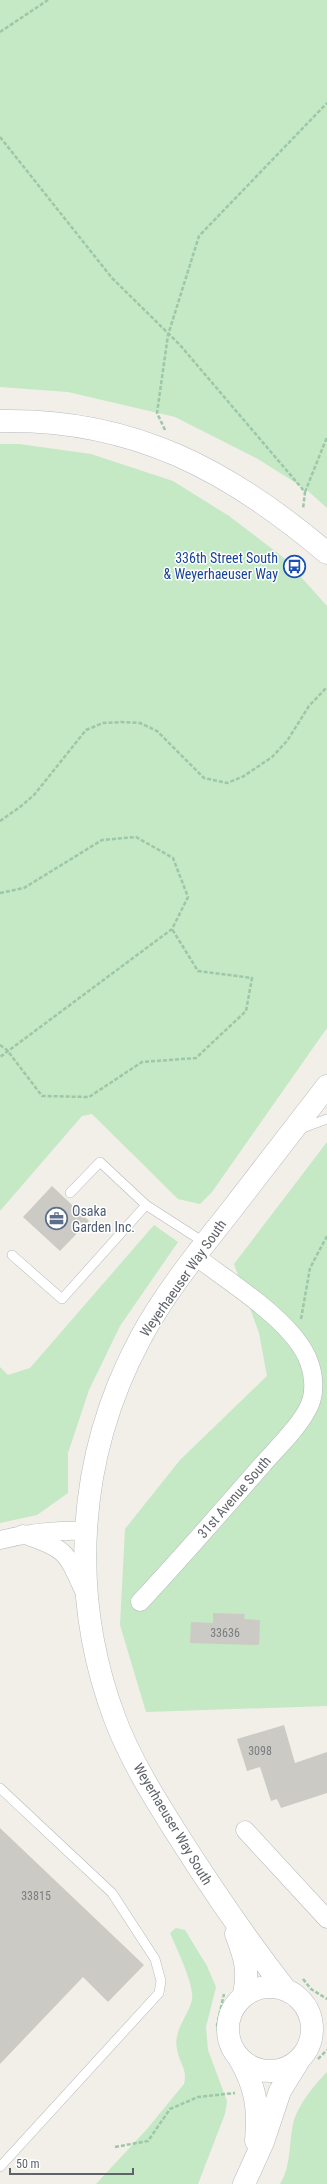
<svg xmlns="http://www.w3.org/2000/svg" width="327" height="2184" font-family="'Roboto Condensed',sans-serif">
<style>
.green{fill:#c5e8c5}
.building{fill:#cccac5}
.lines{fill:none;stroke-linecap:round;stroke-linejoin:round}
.lane-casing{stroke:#b5b8bc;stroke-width:10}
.street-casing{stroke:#b5b8bc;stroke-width:19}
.secondary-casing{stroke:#b6babf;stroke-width:23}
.path{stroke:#9cc7a9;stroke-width:2.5;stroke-dasharray:4 2;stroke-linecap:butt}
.lane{stroke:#fff;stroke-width:9}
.street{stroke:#fff;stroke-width:18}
.secondary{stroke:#fff;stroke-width:22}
.labels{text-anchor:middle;stroke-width:3;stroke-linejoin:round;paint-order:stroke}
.number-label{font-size:12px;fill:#7a7d7f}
.transit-label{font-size:14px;fill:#164399;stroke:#fff;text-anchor:end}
.service-label{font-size:14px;fill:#4e5e75;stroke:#fff;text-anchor:start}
.street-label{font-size:14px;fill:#5f6368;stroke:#fff}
</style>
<rect width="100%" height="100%" fill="#f1efe8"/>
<path class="green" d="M0 0H327V508L307 490 258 459 175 417 68 392 0 387Z
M0 444H19L91 454 173 481 229 516 284 558 327 606V1028L212 1192 200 1204 178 1199 92 1114 82 1116 0 1211Z
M327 1142V1706L146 1712 120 1625 125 1529 180 1460 267 1376 259 1333 234 1264Z
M154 1225 178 1242 120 1326 89 1390 68 1453V1493L37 1515 0 1523V1367L8 1375 30 1368Z
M176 1928 185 1930 207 1966 216 1987 206 2027 208 2050 227 2101 225 2114 198 2184H96L147 2129 184 2084C188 2069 179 2063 177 2049 173 2031 188 2016 192 2000 195 1986 176 1947 170 1933Z
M327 2072V2184H280C291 2167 289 2143 293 2124 297 2106 315 2084 327 2072Z"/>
<path class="building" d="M52 1186 89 1221 60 1251 23 1217Z
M213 1613 245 1614 244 1619 260 1620 259 1645 190 1643 191 1622 213 1623Z
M284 1725 295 1763 327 1752V1793L281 1808 277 1799 271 1801 260 1767 247 1771 237 1739Z
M0 1828 144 1965 108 2002 83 1977 0 2064Z"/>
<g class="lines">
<defs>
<path id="lane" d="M300 1129 327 1119
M70 1193 100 1162 146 1205 205 1243
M12 1255 62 1299 146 1205
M0 1788 112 1893 155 1959 161 1981 159 1993 0 2167"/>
<path id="street" d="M23 1534C66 1550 65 1549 84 1591
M0 1540C28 1533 56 1530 85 1531
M140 1602C182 1557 223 1510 263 1464 278 1447 302 1424 310 1404 315 1392 314 1375 309 1362 295 1322 229 1282 195 1256
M245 1830 327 1919"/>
<path id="secondary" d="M0 421C132 418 229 470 327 553
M236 1934C245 1958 249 1969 244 1995
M228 2029a42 42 0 1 1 84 0a42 42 0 1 1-84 0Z
M285 1989C247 1940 212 1889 179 1837 155 1799 131 1761 115 1719 68 1594 77 1457 140 1339 165 1292 200 1250 232 1209 264 1168 295 1127 327 1086
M239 2058C256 2087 259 2108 256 2141
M244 2184 263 2142 280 2091 299 2060"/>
</defs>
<use href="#lane" class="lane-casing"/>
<use href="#street" class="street-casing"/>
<use href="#secondary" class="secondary-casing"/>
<path class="path" d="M0 32 48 0
M0 137 112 278 180 345 305 492 303 509
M165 430 157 413 168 335 199 236 327 103
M305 492 327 437
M0 821 20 807 34 795 86 730 103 723 122 722 140 723 157 731 204 778 227 783 244 776 272 757 287 741 309 706 327 687
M0 893 24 888 102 840 136 837 173 858 188 897 172 929 0 1057
M0 1045 7 1050 42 1096 89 1097 142 1062 196 1058 246 1011 252 978 198 971 172 929
M301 1319 310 1268 327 1236
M303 1979 311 1989 327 1999
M222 2050 217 2025 224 1994
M318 2059 327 2050
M115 2147 148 2141 170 2109 198 2097 235 2093"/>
<use href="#lane" class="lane"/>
<use href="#street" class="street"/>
<use href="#secondary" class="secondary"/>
</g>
<defs>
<symbol id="bus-ring" viewBox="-11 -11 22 22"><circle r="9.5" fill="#fff" stroke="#1a4fb4" stroke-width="1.5"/><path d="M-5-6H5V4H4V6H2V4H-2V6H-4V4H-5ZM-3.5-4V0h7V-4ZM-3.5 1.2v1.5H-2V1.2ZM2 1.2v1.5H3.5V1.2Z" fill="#1a4fb4"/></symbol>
<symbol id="office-ring" viewBox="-11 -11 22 22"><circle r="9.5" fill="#fff" stroke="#5c6f8a" stroke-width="1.5"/><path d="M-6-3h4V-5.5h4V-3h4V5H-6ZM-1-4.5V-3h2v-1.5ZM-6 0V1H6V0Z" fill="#5c6f8a"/></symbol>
</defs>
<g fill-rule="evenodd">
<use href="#bus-ring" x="282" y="554" width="25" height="25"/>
<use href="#office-ring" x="44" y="1206" width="25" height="25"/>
</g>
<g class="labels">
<g class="number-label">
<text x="225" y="1637">33636</text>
<text x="260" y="1755">3098</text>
<text x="36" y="1900">33815</text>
</g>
<g class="transit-label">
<text x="278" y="563">336th Street South<tspan x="278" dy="16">&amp; Weyerhaeuser Way</tspan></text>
</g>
<g class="service-label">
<text x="72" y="1216">Osaka<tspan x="72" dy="16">Garden Inc.</tspan></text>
</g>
<g class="street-label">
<text transform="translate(183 1278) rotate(-55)" y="5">Weyerhaeuser Way South</text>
<text transform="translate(234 1497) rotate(-49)" y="5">31st Avenue South</text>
<text transform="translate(173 1824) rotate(59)" y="5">Weyerhaeuser Way South</text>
</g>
</g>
<path d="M10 2168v6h123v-6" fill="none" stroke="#5f6368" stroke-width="2"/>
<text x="16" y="2168" font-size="12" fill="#5f6368" stroke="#ffffff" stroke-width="3" paint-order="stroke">50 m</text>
</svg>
